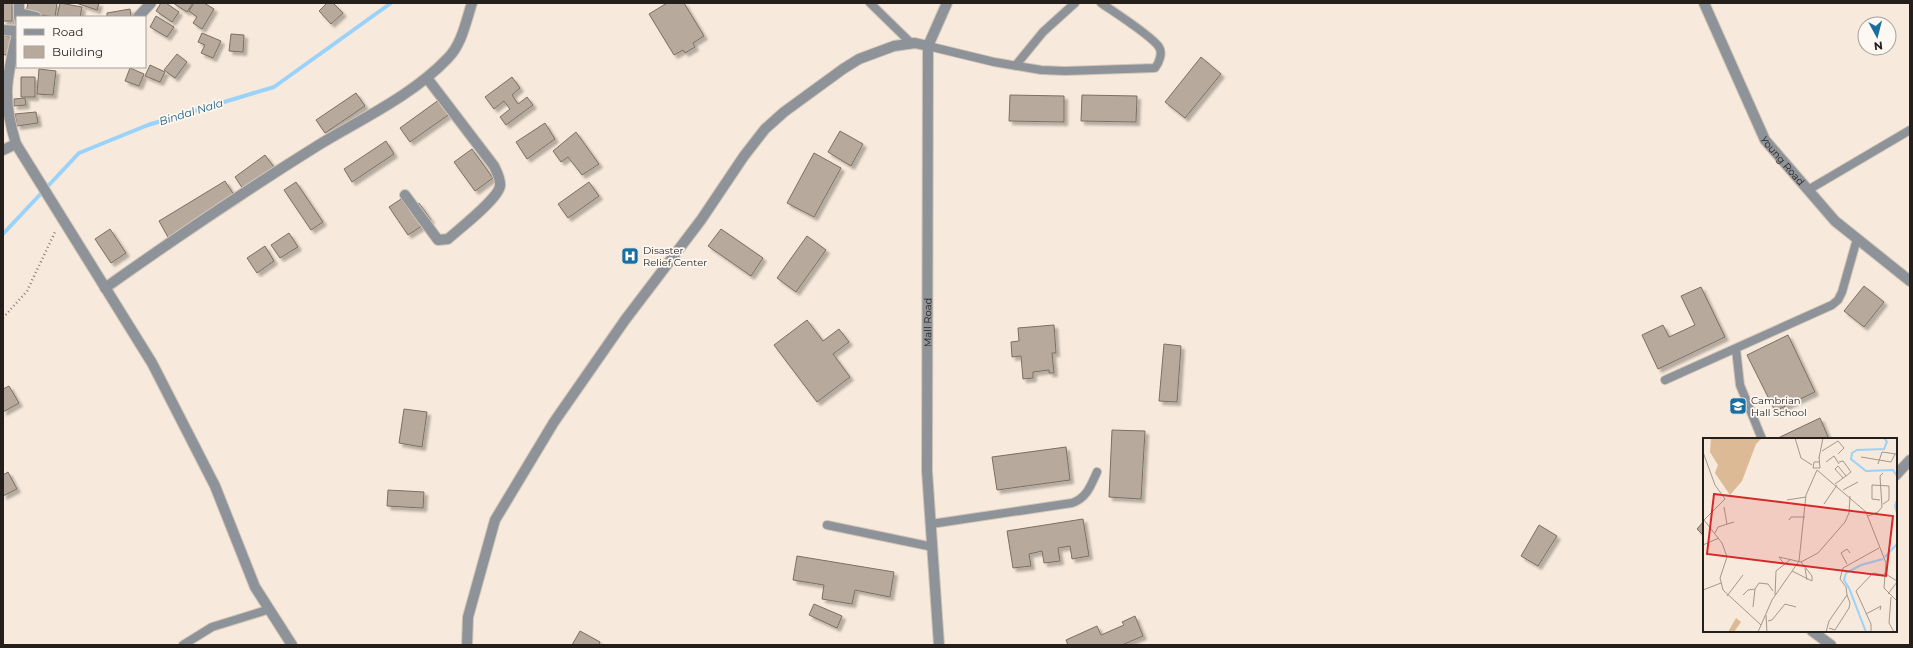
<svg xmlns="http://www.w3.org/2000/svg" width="1913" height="648" font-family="Montserrat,sans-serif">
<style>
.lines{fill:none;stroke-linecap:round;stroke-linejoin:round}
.stream{stroke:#99d2fb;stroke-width:4}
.building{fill:#b7aa9d;stroke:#7b6f63;filter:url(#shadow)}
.service-casing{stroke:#d1c5b8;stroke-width:10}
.minor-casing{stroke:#d1c5b8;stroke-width:12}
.tertiary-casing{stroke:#d1c5b8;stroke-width:12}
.path{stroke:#8a8077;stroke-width:2.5;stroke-dasharray:1 3;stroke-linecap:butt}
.service{stroke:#8d9398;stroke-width:8}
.minor{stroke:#8d9398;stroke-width:10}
.tertiary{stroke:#8d9398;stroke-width:10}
.labels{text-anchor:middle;stroke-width:3.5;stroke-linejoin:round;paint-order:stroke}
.street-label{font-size:10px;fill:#241f1a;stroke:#fdf8f2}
.poi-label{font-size:10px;fill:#241f1a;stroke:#fdf8f2;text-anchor:start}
.water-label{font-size:11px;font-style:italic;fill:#175a80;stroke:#fdf8f2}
.inset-river{fill:none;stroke:#99d2fb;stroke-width:2}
.inset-road{fill:none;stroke:#a3988e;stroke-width:1}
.view{fill:#d62828;fill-opacity:0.15;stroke:#d62828;stroke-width:2}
.inset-edge{fill:none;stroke:#241f1a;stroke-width:2}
</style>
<defs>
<filter id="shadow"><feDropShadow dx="3.5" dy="3.5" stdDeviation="1" flood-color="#0004"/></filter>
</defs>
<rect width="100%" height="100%" fill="#f7e9db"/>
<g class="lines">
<path class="stream" d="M3 234 79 153 148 125 274 87 391 3"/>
</g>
<path class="building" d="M3 3H12V21H3Z
M28 3H57L55 17 26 13Z
M60 3 82 7 80 17H57Z
M76 3H99L97 10Z
M161 3H166L179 12 172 22 156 11Z
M173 3H193L187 12Z
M194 3H204L214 9 202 29 193 23 197 17 189 11Z
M327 3H333L343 13 331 24 319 11Z
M667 3H684L704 36 693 43 695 47 685 53 683 50 674 55 649 14Z
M130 9 131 17H107V13Z
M156 16 174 27 167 37 150 27Z
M202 33 221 41 213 58 201 53 205 45 198 42Z
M231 34 244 35 243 52 229 51Z
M3 35 13 38 8 56 3 54Z
M177 54 187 62 175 78 164 70Z
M1201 57 1221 74 1185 118 1165 102Z
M150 65 165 72 160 82 145 76Z
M130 68 144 74 139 86 125 81Z
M39 69 56 71 53 95 37 94Z
M21 77H35V97H21Z
M512 77 520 88 512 95 518 104 527 97 533 105 506 125 500 117 510 109 504 101 494 109 485 97Z
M356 93 365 106 325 133 316 120Z
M1010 95 1064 96V122L1009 121Z
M1082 95 1137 96 1136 122 1081 121Z
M25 98 26 105 14 106V99Z
M440 99 451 113 410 142 400 128Z
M36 112 38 123 17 126 15 114Z
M545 123 555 139 527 159 516 142Z
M840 131 863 144 851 166 828 152Z
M576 132 599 164 582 175 568 157 561 162 553 151Z
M386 141 394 154 352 182 344 169Z
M472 149 493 178 475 191 454 162Z
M814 153 841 168 814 217 787 203Z
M265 155 274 167 243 189 235 177Z
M225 181 236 198 169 239 159 221Z
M296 182 323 222 311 230 284 190Z
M589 182 599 196 568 218 558 204Z
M401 199 409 210 419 203 431 220 408 235 389 207Z
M110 229 126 253 111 263 95 239Z
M721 229 763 258 751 276 708 246Z
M289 233 298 247 280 258 271 245Z
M807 236 826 250 796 292 777 278Z
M265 246 274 261 257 273 247 258Z
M1864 286 1884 302 1864 327 1844 311Z
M1701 287 1725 337 1658 369 1642 335 1663 325 1669 337 1695 325 1681 296Z
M807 320 823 341 839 329 849 342 833 354 850 377 817 402 774 345Z
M1054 325 1056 353H1052L1054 373H1049V370L1033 372V378L1023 379 1021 356 1012 357 1011 342 1019 341 1018 328Z
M1788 335 1815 392 1775 411 1747 355Z
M1164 344 1181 346 1177 402 1159 401Z
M9 386 19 403 3 412V389Z
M404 409 427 412 422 447 399 443Z
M1820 418 1829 439H1779L1778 438Z
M1112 430 1145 431 1141 499 1109 497Z
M1066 447 1070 480 997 490 992 457Z
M8 472 17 489 3 496V475Z
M388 490 424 492 423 508 387 506Z
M1083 519 1089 556 1072 559 1070 546 1058 548 1060 561 1044 563 1042 551 1029 554 1031 566 1013 568 1007 531Z
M1704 521V536L1697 529Z
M1539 525 1557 536 1538 566 1521 556Z
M797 556 894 572 890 597 855 590 852 604 822 599 824 585 793 580Z
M814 604 842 616 837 628 809 615Z
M1135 616 1143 636 1122 645H1068L1066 640 1097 626 1101 635 1124 625 1122 622Z
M580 631 600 642 599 645H572Z"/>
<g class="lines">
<defs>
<path id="service" d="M870 3 911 43
M928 46 994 62 1041 70 1065 71 1155 68C1159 63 1163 53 1159 47 1152 36 1114 12 1101 3
M1016 65 1043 32 1075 3
M1808 190 1910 130
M1736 349 1740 385 1762 439
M1665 380 1832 305 1838 300 1842 292 1857 239
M931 524 1072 503C1087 498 1091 485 1097 472
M827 525 933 547
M183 645 212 627 267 610"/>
<path id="minor" d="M19 13 36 17
M138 17 151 3
M3 30 17 31
M3 150 16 144
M405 195 438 240 448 239C459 229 498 199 500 186 501 180 497 172 494 166L427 78
M105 288C174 239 245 191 317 146 361 119 412 96 448 58 462 44 466 21 472 3
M467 645 468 617 495 520 554 422 625 320 701 220 744 156 765 129 784 112 843 69 859 59 894 46 915 43 928 46"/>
<g id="tertiary">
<path id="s1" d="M1704 3 1765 140 1835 221 1910 281"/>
<path d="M19 17V3"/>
<path d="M17 34C6 80 2 98 16 144L152 363 215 486 255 587 292 645"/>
<path d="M1896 475 1910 460"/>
<path d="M1812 631 1831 645"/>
<path id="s2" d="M939 645 927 471 928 46 947 3"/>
</g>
</defs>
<use href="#service" class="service-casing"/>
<use href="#minor" class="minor-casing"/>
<use href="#tertiary" class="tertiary-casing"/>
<path class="path" d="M3 318 27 291 56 230"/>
<use href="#service" class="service"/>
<use href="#minor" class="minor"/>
<use href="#tertiary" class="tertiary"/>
</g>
<defs>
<symbol id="hospital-square" viewBox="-11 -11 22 22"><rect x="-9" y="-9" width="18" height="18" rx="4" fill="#196f9f" stroke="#fdf8f2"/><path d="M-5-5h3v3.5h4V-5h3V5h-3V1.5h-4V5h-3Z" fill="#fff"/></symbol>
<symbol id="school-square" viewBox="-11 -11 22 22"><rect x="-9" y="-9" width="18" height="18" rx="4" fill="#196f9f" stroke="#fdf8f2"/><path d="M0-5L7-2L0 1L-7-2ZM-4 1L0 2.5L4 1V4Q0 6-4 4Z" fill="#fff"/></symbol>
</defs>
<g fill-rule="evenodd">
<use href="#hospital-square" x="620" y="246" width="20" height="20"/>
<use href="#school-square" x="1728" y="396" width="20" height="20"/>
</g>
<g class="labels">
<g class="street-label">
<text dy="4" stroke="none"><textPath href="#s1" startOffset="177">Young Road</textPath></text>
<text dy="4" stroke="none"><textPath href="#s2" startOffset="323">Mall Road</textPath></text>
</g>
<g class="poi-label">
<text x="643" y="254">Disaster<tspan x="643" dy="12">Relief Center</tspan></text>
<text x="1751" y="404">Cambrian<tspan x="1751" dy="12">Hall School</tspan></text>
</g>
<g class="water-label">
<text transform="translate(191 112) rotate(-17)" y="4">Bindal Nala</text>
</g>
</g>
<g transform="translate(1703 438)">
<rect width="194" height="194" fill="#f7e9db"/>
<path d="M8 0H59L53 6 39 43 27 57 12 35 15 27 7 14ZM33 180 38 184 31 194H25Z" fill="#dcba96"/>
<path class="inset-river" d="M181 0 184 4 181 11 154 12 149 15 148 21 163 33 190 32 194 38M194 62 192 68 194 75M182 119 194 106M163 194 146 150 141 142 143 135 158 127 180 121"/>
<path class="inset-road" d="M92 0 98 20 109 27M119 13 135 3 141 10 135 16M0 14 12 47 22 61 1 82 19 105 24 119 17 140 20 152 58 187M116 19 117 30H110L111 24H116M158 19 188 24 192 16M116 20 120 0M123 24 131 18 136 26M136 24 140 23 148 34 143 38M175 26 179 14 193 16M114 32 163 74 183 125 181 150 194 163M132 46 143 38 135 28 132 31 140 40M140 52 155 44M84 62 103 59M177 62 169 61V47L186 48V62L180 66M121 66 134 47M21 69 24 86M165 78 175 74 179 69 177 38 180 35M86 82 88 79H102M12 95 15 89 31 84M0 107 16 100M81 126 76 119 98 124 115 115 142 84 146 75 147 58M144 126 138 115 144 111 147 115M102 130 104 142M89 133 109 143V138L98 124M181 135 194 143M0 152 18 145M185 156 194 144M40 157 45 152 52 151M72 157 73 133 88 121M24 158 40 137M188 159 186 185 191 194M50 169 52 151 56 145 65 146 70 153M163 176 178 168 177 172M63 177 64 194M65 183 69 182 82 166 93 169M126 190 132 192 146 170 147 165 144 157M55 194 69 162 96 123 103 57 114 32M123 194 126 183 144 157 143 149 137 141 140 130 176 110M168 194V186L153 153 170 135 181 137"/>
<path class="view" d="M11 56 190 78 183 138 4 116Z"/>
<rect width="194" height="194" class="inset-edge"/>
</g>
<rect width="1913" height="648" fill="none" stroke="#241f1a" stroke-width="8"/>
<rect x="16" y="16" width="130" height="52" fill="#fdf8f2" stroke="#a6a19c"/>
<rect x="24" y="29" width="20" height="6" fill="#8d9398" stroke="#a6a19c"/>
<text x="52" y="36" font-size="12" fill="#241f1a">Road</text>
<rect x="24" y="46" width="20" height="12" fill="#b7aa9d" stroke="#a6a19c"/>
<text x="52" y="56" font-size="12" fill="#241f1a">Building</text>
<g transform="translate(1877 36) rotate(173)"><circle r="19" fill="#fdf8f2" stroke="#a6a19c"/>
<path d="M0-3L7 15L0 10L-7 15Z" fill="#196f9f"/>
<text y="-6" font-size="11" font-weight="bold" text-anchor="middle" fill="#241f1a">N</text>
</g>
</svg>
